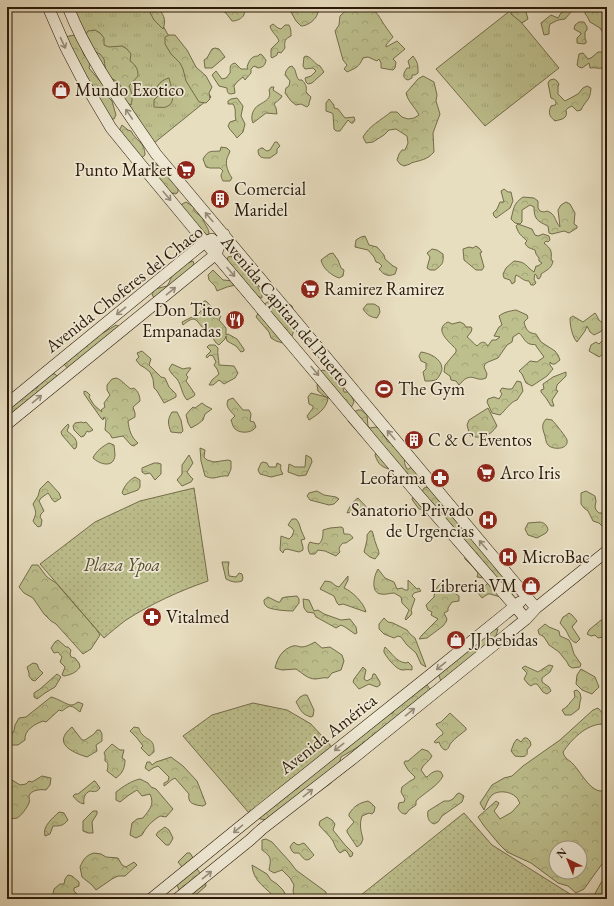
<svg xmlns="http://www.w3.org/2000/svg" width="614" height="906" font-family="'EB Garamond',serif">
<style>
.grass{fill:url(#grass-tufts);stroke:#746c4a}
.forest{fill:url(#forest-crowns);stroke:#746c4a;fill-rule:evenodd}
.park{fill:url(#park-dots);stroke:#746c4a}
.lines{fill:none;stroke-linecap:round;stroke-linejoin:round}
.secondary-casing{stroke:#2a1908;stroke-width:12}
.secondary{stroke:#efe9d5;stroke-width:11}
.oneway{stroke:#968b79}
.labels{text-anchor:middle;stroke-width:3.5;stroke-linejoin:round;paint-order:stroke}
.poi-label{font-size:18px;fill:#2a1908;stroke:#efe9d5;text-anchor:start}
.street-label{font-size:18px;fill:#2a1908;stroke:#efe9d5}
.park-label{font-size:18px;font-style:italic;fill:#564b30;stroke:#efe9d5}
</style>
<defs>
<pattern id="grass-tufts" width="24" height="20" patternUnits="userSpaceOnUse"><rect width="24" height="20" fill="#bdbf8d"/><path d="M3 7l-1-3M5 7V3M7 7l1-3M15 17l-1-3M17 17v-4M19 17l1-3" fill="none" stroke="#a3a478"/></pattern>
<pattern id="forest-crowns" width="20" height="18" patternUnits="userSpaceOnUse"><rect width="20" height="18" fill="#bdbf8d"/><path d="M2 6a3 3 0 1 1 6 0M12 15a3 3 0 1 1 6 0" fill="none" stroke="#a3a478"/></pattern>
<pattern id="park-dots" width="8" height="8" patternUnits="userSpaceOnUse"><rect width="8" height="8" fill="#bdbf8d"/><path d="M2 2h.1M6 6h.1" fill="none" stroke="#a3a478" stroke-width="1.8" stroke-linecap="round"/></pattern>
</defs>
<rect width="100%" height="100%" fill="#e7ddbf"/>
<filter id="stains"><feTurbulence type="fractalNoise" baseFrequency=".005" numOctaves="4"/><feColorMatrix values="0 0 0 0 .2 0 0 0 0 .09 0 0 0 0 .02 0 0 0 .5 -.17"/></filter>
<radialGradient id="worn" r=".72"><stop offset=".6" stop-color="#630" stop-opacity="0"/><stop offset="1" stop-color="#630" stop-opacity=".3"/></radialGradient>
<path class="grass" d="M71 7H153L167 33 211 97 154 143 101 63Z
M511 10 559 68 485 126 436 69Z"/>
<path class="forest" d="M147 7H157C163 14 167 19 163 29L154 20Z
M216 7H243C248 15 240 21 232 21L226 13Z
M293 7H313L318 12C317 19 308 26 301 26L296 21 291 12Z
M350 7H371C376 12 380 17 383 23 386 28 390 32 393 37L386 45V47L397 41 405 49 393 59 396 62 395 68 393 70 381 68V63L379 59 377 61 368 57 363 58C359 67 356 68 347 72L344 69 347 65 343 60 335 31 339 25 340 16Z
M512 7H530L526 12 528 19 522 23 511 14Z
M566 7H570L571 12 565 19 558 20 550 24 549 28V34L544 35 541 23 551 15 558 18 561 13 565 11Z
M591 7H606L605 11 607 16V21L606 22 607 24V36H605L600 28 590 22 587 16 585 14 586 9 587 8H590L594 12Z
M579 22H584L587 27V30L585 32V39L586 40V43L584 44 577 43V38L581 34V33L574 29 575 25Z
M273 24 278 28 281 29 285 25H289C291 29 291 31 291 36 285 39 284 41 285 48L281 53 278 52 277 55 272 58 271 57V49L279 41C277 35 271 32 270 26Z
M95 30 100 33 104 38V45L109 47 122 46 127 49 131 54 130 61C136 65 138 69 138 76L129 86C132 93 133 98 131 105 116 98 126 95 120 85 118 81 113 80 110 77 105 72 105 65 104 59L100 54 89 49 85 36 88 31Z
M75 35 79 40 84 55 88 59 90 64 89 68 105 87 103 92 112 101 116 115 114 119H109L64 37Z
M169 35H175L187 50 196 67 206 76 212 87 209 93 210 99 206 103 199 102 186 81 183 69 180 63 171 54 165 44V37Z
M607 47V73L605 72 602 68C598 69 595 67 590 68L589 63 582 68 579 67 577 65 579 54 583 53 588 59 591 58 598 52H602Z
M215 48 219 49 225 57 212 68H205L204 60 207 58 212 49Z
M260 54 262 55 266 60C265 65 264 67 258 68L254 66 251 69V73L245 80 243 77 237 82 234 86 235 93C229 95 227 94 227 88L219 86 212 75 216 71 222 79 226 78C227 77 229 74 230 73 231 68 228 65 235 63L241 69H248L247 67C249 61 251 56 258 56Z
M306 56C312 57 314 64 320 66L324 72 312 83 308 84 306 82 305 78 311 76 316 71 313 68 305 69 303 66 304 57Z
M413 56C418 63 418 64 418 73L415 75H412V78L408 80C401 78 404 72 407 68H410L408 61Z
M292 66C297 70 295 76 299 80H302C306 84 307 87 306 92L311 97 309 103V105L307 107 301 104 296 105 291 101 285 93 286 88 289 86 290 81 285 75 286 71 289 67Z
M423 76 434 82 437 95 436 101 440 114 433 133 434 152C427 160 421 160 411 163L410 164 404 166 400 164 397 160 399 154 402 150H405L408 143 407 136 396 129 389 130 384 135 373 142 366 143 363 137C369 126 381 120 391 112H397L402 117 408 119 414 118 419 115C415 107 408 102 406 93L418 79Z
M169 78C171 87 178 102 166 107 163 108 157 107 154 107V100L158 96 156 89C159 83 162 80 169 78Z
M554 79 557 81 559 84 558 87V94L565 101 578 94 583 88 587 86 591 88C590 102 586 99 581 110L577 111 572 106 568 108 566 110C568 119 562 119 555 121 549 116 548 113 551 106L555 105 556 104C556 100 554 99 551 98L548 83 550 80Z
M271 87H274L273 90 282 96 281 98 274 104 276 108 277 114 266 113 253 123C250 117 253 108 259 105 265 101 272 99 269 90Z
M237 98 243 106 241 116 245 124 243 132 237 138C234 133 230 131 228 126L230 122 236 120C234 114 237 110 233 104H228V101L231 99Z
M329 99 334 105V108L338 109 345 118 354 117 355 120 353 123H351L348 120 340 131H336L334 129 333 114 332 113 326 111V103Z
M122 125 128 130 131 131C136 141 145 142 145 155L140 159 119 131Z
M275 142H277L280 146 277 149V153L270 158C264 158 258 159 258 150L261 148H263L265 150 267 151 270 150Z
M221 147 227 148 230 151C229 154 228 156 227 158 225 165 228 172 232 178L230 181H223C221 177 220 175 223 171L220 168H210L206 167 203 159C209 149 211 152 220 151Z
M151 164H155L160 167 162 171 178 187V192L176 194 171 193 149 168Z
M504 189 508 192H511L513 201 510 208 496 218 494 216 493 213 497 209 500 202H504L501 191Z
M523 197 534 198 538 201V208L540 211 544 212 547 211C556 214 554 220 560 227L558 210 561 205 566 202 570 204 575 213 574 224 577 226V228L569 233 564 231 552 234 549 233 548 226C537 221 534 219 534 207L530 205 522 210V222L520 224 515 223 511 219C514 208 513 204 523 197Z
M186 202 194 207V211L203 218C204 225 208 226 209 233L206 237 180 208 182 204Z
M518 224 532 229 535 235 538 236 543 234 549 236 550 240 548 242 546 241 544 243C551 249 552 250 551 260L553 261C552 268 547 270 541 274V276L539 279 537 278V276L535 274 534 279 536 283 534 285H531L529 281C523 281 521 277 516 275L515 278V282L512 284 510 280 504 278 503 274 506 268 514 261C527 262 525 266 534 272L536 266H538L542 263 539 261V258L536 254 535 250C530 248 527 248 525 243L527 241C521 235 519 235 516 226Z
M365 236 369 245 377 247 384 255 385 259 393 266 397 268 395 274C388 277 384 275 379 269L382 266 379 263 376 262 374 257 368 250 355 247 356 240 361 237Z
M476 246 479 248 482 252 480 253 484 267 482 270H476L464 260 463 249 469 247 473 248Z
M432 249 437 250 443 254C444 263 442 265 435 270H430L427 268 430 257 427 253Z
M333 253 338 260 341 268 344 270 343 276 339 278C331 275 323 269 321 260L329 254Z
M231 256 241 268 247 269 259 277 258 288 262 294V298L255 295 227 260 228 257Z
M193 261 195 267 155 300 152 294 155 289 167 286C170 282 171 277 173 274 179 266 185 264 193 261Z
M213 270 223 280 235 281 236 285 227 287 217 291 215 286 209 280 208 275Z
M273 300 286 302 292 306 294 312V330L292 336 288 341 283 343 276 341 271 338 269 332 256 317C261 308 262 303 273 300Z
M204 301H206L212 307 209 312 214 317 220 315 221 316 219 320 226 328V335L228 334 237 339 244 349V351L241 352 236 346 227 341 226 336 225 339 219 345C215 343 213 339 212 334 210 333 207 331 204 329 195 320 196 314 183 325L182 322 198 314 201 311Z
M367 304H374L379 307 380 312 377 318C370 317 367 315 363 309Z
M516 310 527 315 528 318 524 322C526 330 528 333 536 334L541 342 555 351 558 355 560 360 555 364H552L550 362V365L553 369 547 376 532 386 526 383 522 374 519 371 530 361 537 362 544 357 536 346V345C534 344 532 345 530 344 525 343 523 336 519 333L513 337 512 342 507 345 498 358 488 362 485 364 484 367 487 374 486 378C478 382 474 375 467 378 464 379 461 383 459 385L456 381 451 380 450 376 444 372 445 365 456 352V349C449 342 433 329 448 322L452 324 460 322 464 324 466 327H471L472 329 471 332 467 337C471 340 473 343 477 346 481 342 484 340 488 346L492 340H496L500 337 494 336 499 327 502 325 499 316C504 312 510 311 516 310Z
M595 313C597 315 597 317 599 320 602 323 604 323 606 327L600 332 594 335 590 332 587 326 585 331 577 342C572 337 570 325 570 318L573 316 583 322Z
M116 325 122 328 71 372 63 363 65 354 88 345 100 329 103 333Z
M607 335V355L606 356 603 354 599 357 589 351 591 345 596 342 599 344 603 340V338Z
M209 345H215L218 348C217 354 219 359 219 365L234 366 238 373 235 378 224 384 219 380 213 385H209L212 380 219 374 217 369 214 365 216 362 213 356 210 355 207 358 206 356 211 351 207 347Z
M142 351 151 359 149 365 161 377 165 378 169 387 176 394V397L164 403 157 391 154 388 153 379 150 372 145 368 140 365 136 360 139 357 137 353Z
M421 352C429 353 441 358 442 368 442 372 439 377 436 380L430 381H425L423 372 426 369V363L421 361 419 356Z
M172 364 183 369 187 368H191L186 375 188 377 186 381 195 394 194 396 187 400C181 393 182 386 177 379 174 376 171 374 169 369Z
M322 370C332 371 343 382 344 392H349L353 399 354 402 351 408 324 396 318 391 317 385 319 381 320 373Z
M566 372V376L557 385 556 390 558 391 552 400 554 406H551L546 398 541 392V390L544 389 543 384 553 377Z
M42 373 55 374 58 377 7 423V412L9 410 7 409 32 389 37 388 40 382Z
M116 378C121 379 126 386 131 389L134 388C138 391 140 396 140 401L133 407 135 413V417L128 421C129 430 131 437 138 443L134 446 131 445 123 436 112 438 110 434 105 430 106 420 104 417 103 420 101 418 84 394V391L87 392 90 395 89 397 94 405 102 412 101 410 105 407 104 403 110 395 107 390V385L112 379Z
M517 381 521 382 523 391 517 400C510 402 506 410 500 415L492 413 487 402 488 399 494 397 499 399 502 394 500 391 502 388 507 389H512Z
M311 393 326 397 328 399C326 409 317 415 309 420L307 416 313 408V406L309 404 308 397Z
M233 398 243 410H249L251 414 250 421 254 422 256 427C252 433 241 434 235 429 233 427 232 423 231 420L235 416C230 410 225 407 228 400Z
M202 403 206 406 212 409 205 414 203 420 198 424 191 428 188 423 186 415 189 411 193 407 195 408Z
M488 408 497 426C490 436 482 439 470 436L467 425 469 420Z
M358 410H361L367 415 368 426 370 428 376 427 379 428 388 442 393 443 405 455C404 462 404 463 407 469H409L411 467 415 469 417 475 412 482C405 478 398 473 391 470 381 466 379 466 375 455L377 450 367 442 364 439 348 421 351 413Z
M172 412H177L181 420 183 431 181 433 171 432C168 424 167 420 172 412Z
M546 419 552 420C555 423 567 438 567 440 569 450 552 450 548 445 545 442 546 437 544 433 542 427 542 424 546 419Z
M82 422 83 423 86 422 93 430 89 432 87 431 84 436 81 437 74 430 73 426 75 423Z
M68 424 69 426 67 431C73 436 79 440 76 448L74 449 62 435 61 432C63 429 65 427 68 424Z
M109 443 114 445C114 448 115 452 115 455 114 469 99 464 93 458 95 452 103 446 109 443Z
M200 448 205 450 204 457 207 460 214 462 228 460 231 461V469L228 476C218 475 215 481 205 476L201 461Z
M189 455 193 463 187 472 190 476 193 479 191 482 182 486 177 480 182 474V465Z
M306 455 311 458 312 462 306 475 299 476 288 472 289 464 295 467H305Z
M263 462 267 463 269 467H276L277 463 281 465C280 469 281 471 283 474L271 477 260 474 258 470 261 463Z
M154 463H158L161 464V474L155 480 150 473 145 474 142 472V468Z
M135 477 140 480V487L138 490 124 495 122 493C124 486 129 480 135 477Z
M48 481 59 493 61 498 55 502C51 500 51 496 48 493L41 498 39 501 44 511 41 514 40 517 42 520 41 526 38 527 35 524 33 521C37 512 36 512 33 504L38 496 40 489Z
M428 487 444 503 446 511 449 514 456 518 467 531V537L478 542 514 588V591L510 597 504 598 490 594H488L482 598 478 593 488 583 484 578 477 577 478 573 473 567 465 559 464 554 425 510 419 509 413 501 412 499 414 495 421 494 424 488Z
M317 491 324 495 336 497 339 499 334 504 329 505 310 500 307 496 309 493Z
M586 491 595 496 596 501 595 507 596 510 599 513H605L607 514V528L603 527 599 523 593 521 588 511 584 508 581 504V493Z
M358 498C362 503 370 508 368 515H364L354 511 347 513C348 509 354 500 358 498Z
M292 519H296C299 522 300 526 301 530 302 533 304 536 305 539L301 540 303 547V550L299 552 287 549 284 550 283 553 280 550 281 536 289 539 292 536 294 531 292 528 288 525Z
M540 522C545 523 547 525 548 530L546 533 537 538 528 535 525 529 528 523Z
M341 527 343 528 344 534C349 534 351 534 353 538L346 543H343C340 546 338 548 340 552L336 556 325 551 318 550 315 554H310C308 550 307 546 310 542L313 543 319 544C323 540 323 535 323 530L330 528Z
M370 531H372C374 535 374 540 376 544 377 548 379 550 379 554L375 559 370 557 364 552 367 540V535Z
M222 562H229L228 568 229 576 236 577 239 573 242 574 243 578 242 581C236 583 232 582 226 579Z
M32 565H38L47 577 56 583 96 629 100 635 91 649 83 654 56 624 51 621 44 614 33 598 24 593 19 587Z
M378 569 385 578 394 582 397 589 402 588 405 590H408V580L417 589 419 588 421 591 414 593 412 596 415 599 411 610 412 613 411 615 406 620 405 619 409 610 402 603 401 597 394 593C390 593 385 595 381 594 370 593 374 575 378 569Z
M348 576V580L344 588C352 591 364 603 366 612L343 604 339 605 337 603 334 596 320 589 325 581 331 582 336 586 339 587Z
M443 581 447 583 453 592 459 596V601L452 602 448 608V611L444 613 447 619 446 622 443 626 427 638 419 639 422 635 438 619 431 615 432 612 428 610 426 605 434 597 435 591 438 586Z
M297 596 299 599V603L293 611C288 611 269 610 266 606 264 604 264 602 264 600L268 597 278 602H280L282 598 286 597Z
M303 599 309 600 314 611 318 610 324 614 341 620 350 619 356 627 357 633 355 634 345 627 341 625 336 628 318 618 316 617 314 613 307 612 304 608Z
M569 613 572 615 577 621 572 627 580 639 576 643C569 640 569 635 565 629 563 627 562 625 560 623L563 617 565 616Z
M384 618 388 622 393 623 407 630 410 634 415 638 426 667 421 664 416 653 407 645 401 637 398 636 394 638 384 634 379 629V624Z
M601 620H603L607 626V641L603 637 598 638 595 635 591 636 587 634 589 630Z
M545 624 549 627 559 631 560 636 569 640 571 644 574 654 581 664 580 667 572 668 569 666 567 662 559 652 549 645 544 637 539 634 538 630Z
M498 629 495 639 441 681 439 676 442 667 488 630Z
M58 640 66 647H68L71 650 70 654 71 657 75 658 79 663 80 667C76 673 70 675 64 676L62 675 65 667 60 662 62 657 58 652 54 653 51 648 55 642Z
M315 642 322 648 330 647 342 655 344 661 341 670 332 673 328 678C324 677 319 679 315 679 308 679 302 673 296 669L282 670 275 668C277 659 282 649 293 646 296 645 299 647 302 647 306 647 311 644 315 642Z
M385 647C392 653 396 662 406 663L408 662 412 666V670C408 669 405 670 402 670 396 669 388 659 385 654 383 651 384 650 385 647Z
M33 663 37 664 39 669 43 673 35 681 32 680 29 676V673L27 667Z
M549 665 553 666 550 672 542 678V682L549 687 551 691 547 694 543 692 537 684H534L531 686 528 684 524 679 527 673 522 668 525 666 538 672Z
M363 667 366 670 364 679 367 681 372 678 373 674H375L380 682V685L377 687 369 684 359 689 353 682 354 679Z
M581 669 595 677 599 687 592 694 582 690 576 684 577 675Z
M57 674 61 677 55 687 45 693 37 699 34 697V693L40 689Z
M427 685 430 689 427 694C399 716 372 740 341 757L340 761 334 769 331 783 320 791 313 794 269 820 260 819 256 816 291 791 297 789 329 758 347 749 356 739 386 715 393 713 396 704 422 687Z
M577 690 580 693 581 698 580 702 579 709 571 715H565L562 710C568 707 570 702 575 697L574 691Z
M304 695H307L314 710 313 716 311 717C301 714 301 710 296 702L300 697Z
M51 697C57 698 67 705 71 705 74 705 75 704 78 702L83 704 80 712C71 705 71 704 62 711L59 710 46 722 43 721C35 724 24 730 25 740L18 745H10L7 747V737L14 731 15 725 19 718 26 717Z
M598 708 607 718V730L603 724C586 724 571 740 563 752 565 760 569 759 573 764 580 771 590 791 601 791 603 791 605 789 607 789V857L584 889 576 893 568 886 558 883 531 863 507 852 499 844 484 826 478 817 496 801 499 803 497 807 494 811 500 819 512 812 520 803C518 801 518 798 516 797 510 791 498 790 492 795 488 799 486 805 484 810L480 803 492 785 504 778 512 776 523 766 560 740 593 710ZM556 848H580V872H556Z
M450 713 466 728V730C461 734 455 738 451 743 449 745 449 750 445 750 442 749 440 745 439 742L436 743 434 742 440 736 442 735 443 734C443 730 437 728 436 724L441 722Z
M72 727 82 740H85L94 734 97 730H100L102 734V741L96 745 97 751 87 757C71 752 52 743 72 727Z
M134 727 139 728C139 729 141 734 142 734 149 742 154 738 154 752L149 756 141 748 143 746 137 738 130 731Z
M524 738H527L530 741 531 745 527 750C529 758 521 757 515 756L511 751 514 743 517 739 521 742Z
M112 744 120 750H124L122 758 125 760C125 767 123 773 116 778L107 771C108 766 109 763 105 761V755L104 753 106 750Z
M422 749 428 751 432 756C430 761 423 764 421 770L426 777H427C431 773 436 769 441 772L443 776C438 786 424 793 416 801V805L409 810 406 814C402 814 400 812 398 808L399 803 404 802 405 799 401 792 402 787 410 781 414 779 415 777 408 770 404 763 405 761H408Z
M171 757 183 766 197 781 206 804 203 806C195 805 187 804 189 794L175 778C170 780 168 784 164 786V783L168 781 169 777 158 766 153 768 149 771 145 768 147 762H150L152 765 156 762Z
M42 776 51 778 50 785 46 790C40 789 31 790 29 796 29 798 30 801 29 803 27 808 21 816 17 818 14 819 10 818 7 819V783L9 779 12 780 20 785 26 784 29 781 32 782Z
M140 779 148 783 151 787 156 789 173 809 166 817 160 816C151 822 147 826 142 835L136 838 130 835 132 823 137 819 143 818C149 810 155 805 150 794L142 796 137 790 129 795 120 802 116 800V792C124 786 131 781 140 779Z
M94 781H95L100 788C97 792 95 792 90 791 85 793 83 798 84 804 79 803 76 800 73 796L75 794H78Z
M459 793 461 794 464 796 462 802 442 816 438 822 434 824C428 822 427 816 428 811L444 801H449L453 799 457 794Z
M368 801 371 803 375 807 374 812 372 814 369 813 362 816C359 825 361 831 363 839L361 844 357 847 347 832V830L354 822 349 816V814C354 806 359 803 368 801Z
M93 811H97V814L92 822 93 833H88L83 831V821Z
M59 812 64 813 68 820C63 826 60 826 53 826L50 834 45 836C42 826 53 818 59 812Z
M327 817 332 820 335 824 333 830 345 845 353 853 352 856 350 857 348 853 345 850 340 853C336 849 335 846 333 841 330 836 323 830 319 825L320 821Z
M165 827 169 830 173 838 171 842 169 845H166L156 835 158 832Z
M266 839 272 842 290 862 296 870 326 892V899H295L293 891 294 885 290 878 282 870 274 873 269 870C271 859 272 857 262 850V840Z
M294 842 296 844 299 845 303 843 305 844 314 855C306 864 304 859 299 853H294L292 851 290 847 292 844Z
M94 853 101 854 106 857 118 858 122 865 126 867 134 862 137 865 125 876H118L112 879 96 890 92 885 82 877 80 867C83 860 86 855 94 853Z
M187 853H190L195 861 197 869 205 879 206 886 191 899H184L178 895 179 889 175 882 182 867 178 862Z
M252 865 267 874 271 880 277 884 283 890 288 899H276C266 887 253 882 252 865Z
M607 874V899H592L602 881Z
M68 875 72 876 79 882V886L74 888V891L81 898 80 899H50L53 894 54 889 60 884H64L65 879Z"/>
<path class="park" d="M194 488 208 581C179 591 151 604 126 620 118 626 111 632 104 638L40 564 95 522 140 501Z
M253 703 287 710 311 724 332 747 249 813 183 736 212 715Z
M464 813 492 845 578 899H356Z"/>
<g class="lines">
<defs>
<path id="secondary" d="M48 7 66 48 82 79 111 128 142 166 205 242 414 490 526 619
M68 7C88 59 125 108 156 154L536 608
M7 404 205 242 212 239
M7 424 216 254 224 234
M151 899 252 817 430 675 520 602
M177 899 250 840 262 829 351 760 526 619 536 608 607 551"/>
</defs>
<use href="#secondary" class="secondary-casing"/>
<use href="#secondary" class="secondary"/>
</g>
<defs><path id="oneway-shaft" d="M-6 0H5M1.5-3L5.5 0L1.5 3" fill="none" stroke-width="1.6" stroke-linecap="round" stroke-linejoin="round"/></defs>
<g class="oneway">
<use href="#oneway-shaft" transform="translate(63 43) rotate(65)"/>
<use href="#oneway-shaft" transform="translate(129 114) rotate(-124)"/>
<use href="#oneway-shaft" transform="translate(167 196) rotate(50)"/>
<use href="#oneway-shaft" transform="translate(209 217) rotate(-130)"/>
<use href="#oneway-shaft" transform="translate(231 272) rotate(50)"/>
<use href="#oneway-shaft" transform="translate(171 291) rotate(-39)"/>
<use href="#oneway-shaft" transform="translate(121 311) rotate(141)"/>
<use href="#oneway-shaft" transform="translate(315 371) rotate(50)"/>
<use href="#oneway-shaft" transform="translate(37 399) rotate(-39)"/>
<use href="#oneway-shaft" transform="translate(391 435) rotate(-130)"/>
<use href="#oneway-shaft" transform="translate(483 545) rotate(-130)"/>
<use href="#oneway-shaft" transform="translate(441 666) rotate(141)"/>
<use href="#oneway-shaft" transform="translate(410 712) rotate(-39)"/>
<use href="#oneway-shaft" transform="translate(339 747) rotate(142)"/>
<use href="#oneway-shaft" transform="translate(308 793) rotate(-38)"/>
<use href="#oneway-shaft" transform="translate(238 829) rotate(140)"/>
<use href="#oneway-shaft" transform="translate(207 875) rotate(-39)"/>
</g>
<defs>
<symbol id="shop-disc" viewBox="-11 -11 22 22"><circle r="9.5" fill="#8f2418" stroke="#efe9d5"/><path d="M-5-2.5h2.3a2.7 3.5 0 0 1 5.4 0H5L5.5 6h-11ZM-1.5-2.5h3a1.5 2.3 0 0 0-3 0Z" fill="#fff"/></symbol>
<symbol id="supermarket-disc" viewBox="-11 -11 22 22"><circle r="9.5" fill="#8f2418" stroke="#efe9d5"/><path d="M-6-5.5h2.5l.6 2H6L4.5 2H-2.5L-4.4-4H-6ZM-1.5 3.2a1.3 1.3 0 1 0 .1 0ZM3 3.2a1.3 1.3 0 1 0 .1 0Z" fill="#fff"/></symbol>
<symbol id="building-disc" viewBox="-11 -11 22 22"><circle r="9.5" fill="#8f2418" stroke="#efe9d5"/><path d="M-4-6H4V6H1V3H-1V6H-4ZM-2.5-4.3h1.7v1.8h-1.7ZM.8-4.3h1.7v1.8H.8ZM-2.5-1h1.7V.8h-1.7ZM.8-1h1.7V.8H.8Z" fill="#fff"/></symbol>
<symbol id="restaurant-disc" viewBox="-11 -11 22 22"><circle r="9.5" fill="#8f2418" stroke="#efe9d5"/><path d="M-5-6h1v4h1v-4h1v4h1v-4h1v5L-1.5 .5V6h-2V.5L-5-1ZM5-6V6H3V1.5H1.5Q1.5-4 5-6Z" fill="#fff"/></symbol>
<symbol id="stadium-disc" viewBox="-11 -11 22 22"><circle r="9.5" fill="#8f2418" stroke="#efe9d5"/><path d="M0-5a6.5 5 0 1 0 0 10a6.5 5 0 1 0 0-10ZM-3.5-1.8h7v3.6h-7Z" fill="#fff"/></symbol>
<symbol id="pharmacy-disc" viewBox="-11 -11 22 22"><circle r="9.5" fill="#8f2418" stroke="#efe9d5"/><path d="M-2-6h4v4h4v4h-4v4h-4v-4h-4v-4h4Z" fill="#fff"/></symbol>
<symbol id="hospital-disc" viewBox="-11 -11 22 22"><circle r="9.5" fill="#8f2418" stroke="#efe9d5"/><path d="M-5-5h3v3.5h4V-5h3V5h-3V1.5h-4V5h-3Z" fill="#fff"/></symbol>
</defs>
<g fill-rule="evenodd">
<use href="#shop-disc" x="50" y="79" width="22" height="22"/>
<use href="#supermarket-disc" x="175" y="159" width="22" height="22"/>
<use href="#building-disc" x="209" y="188" width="22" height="22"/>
<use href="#supermarket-disc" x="299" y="278" width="22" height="22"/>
<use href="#restaurant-disc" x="224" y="309" width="22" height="22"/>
<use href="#stadium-disc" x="373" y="378" width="22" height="22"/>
<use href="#building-disc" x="403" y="429" width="22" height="22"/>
<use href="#supermarket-disc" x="475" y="462" width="22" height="22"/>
<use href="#pharmacy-disc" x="429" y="467" width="22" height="22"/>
<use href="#hospital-disc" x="477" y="509" width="22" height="22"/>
<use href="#hospital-disc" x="497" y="546" width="22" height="22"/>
<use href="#shop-disc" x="520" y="575" width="22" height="22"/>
<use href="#pharmacy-disc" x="141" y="606" width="22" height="22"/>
<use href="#shop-disc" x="445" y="629" width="22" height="22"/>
</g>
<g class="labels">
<g class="poi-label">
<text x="75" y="96">Mundo Exotico</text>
<text x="172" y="176" text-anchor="end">Punto Market</text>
<text x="234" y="195">Comercial<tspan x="234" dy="21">Maridel</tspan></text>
<text x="324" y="295">Ramirez Ramirez</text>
<text x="221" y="316" text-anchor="end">Don Tito<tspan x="221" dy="21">Empanadas</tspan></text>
<text x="398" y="395">The Gym</text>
<text x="428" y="446">C &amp; C Eventos</text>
<text x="500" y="479">Arco Iris</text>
<text x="426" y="484" text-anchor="end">Leofarma</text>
<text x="474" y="516" text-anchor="end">Sanatorio Privado<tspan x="474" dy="21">de Urgencias</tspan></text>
<text x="522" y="563">MicroBac</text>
<text x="517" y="592" text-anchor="end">Libreria VM</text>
<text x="166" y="623">Vitalmed</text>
<text x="470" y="646">JJ bebidas</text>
</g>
<g class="street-label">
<text transform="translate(124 289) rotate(-38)" y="6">Avenida Choferes del Chaco</text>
<text transform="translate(286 311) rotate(50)" y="6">Avenida Capitan del Puerto</text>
<text transform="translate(328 734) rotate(-38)" y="6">Avenida América</text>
</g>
<g class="park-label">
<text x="122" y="571">Plaza Ypoa</text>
</g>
</g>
<rect width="614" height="906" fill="none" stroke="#e7ddbf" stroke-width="24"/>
<rect x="8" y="8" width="598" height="890" fill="none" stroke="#2a1908" stroke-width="2"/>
<rect x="12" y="12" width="590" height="882" fill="none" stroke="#2a1908"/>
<g transform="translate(568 860) rotate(317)"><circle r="19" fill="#efe9d5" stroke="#a09683"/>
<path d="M0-3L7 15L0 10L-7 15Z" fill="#8f2418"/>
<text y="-6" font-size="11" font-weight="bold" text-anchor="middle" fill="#2a1908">N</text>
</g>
<rect width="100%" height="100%" filter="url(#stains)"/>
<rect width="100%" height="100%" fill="url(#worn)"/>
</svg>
